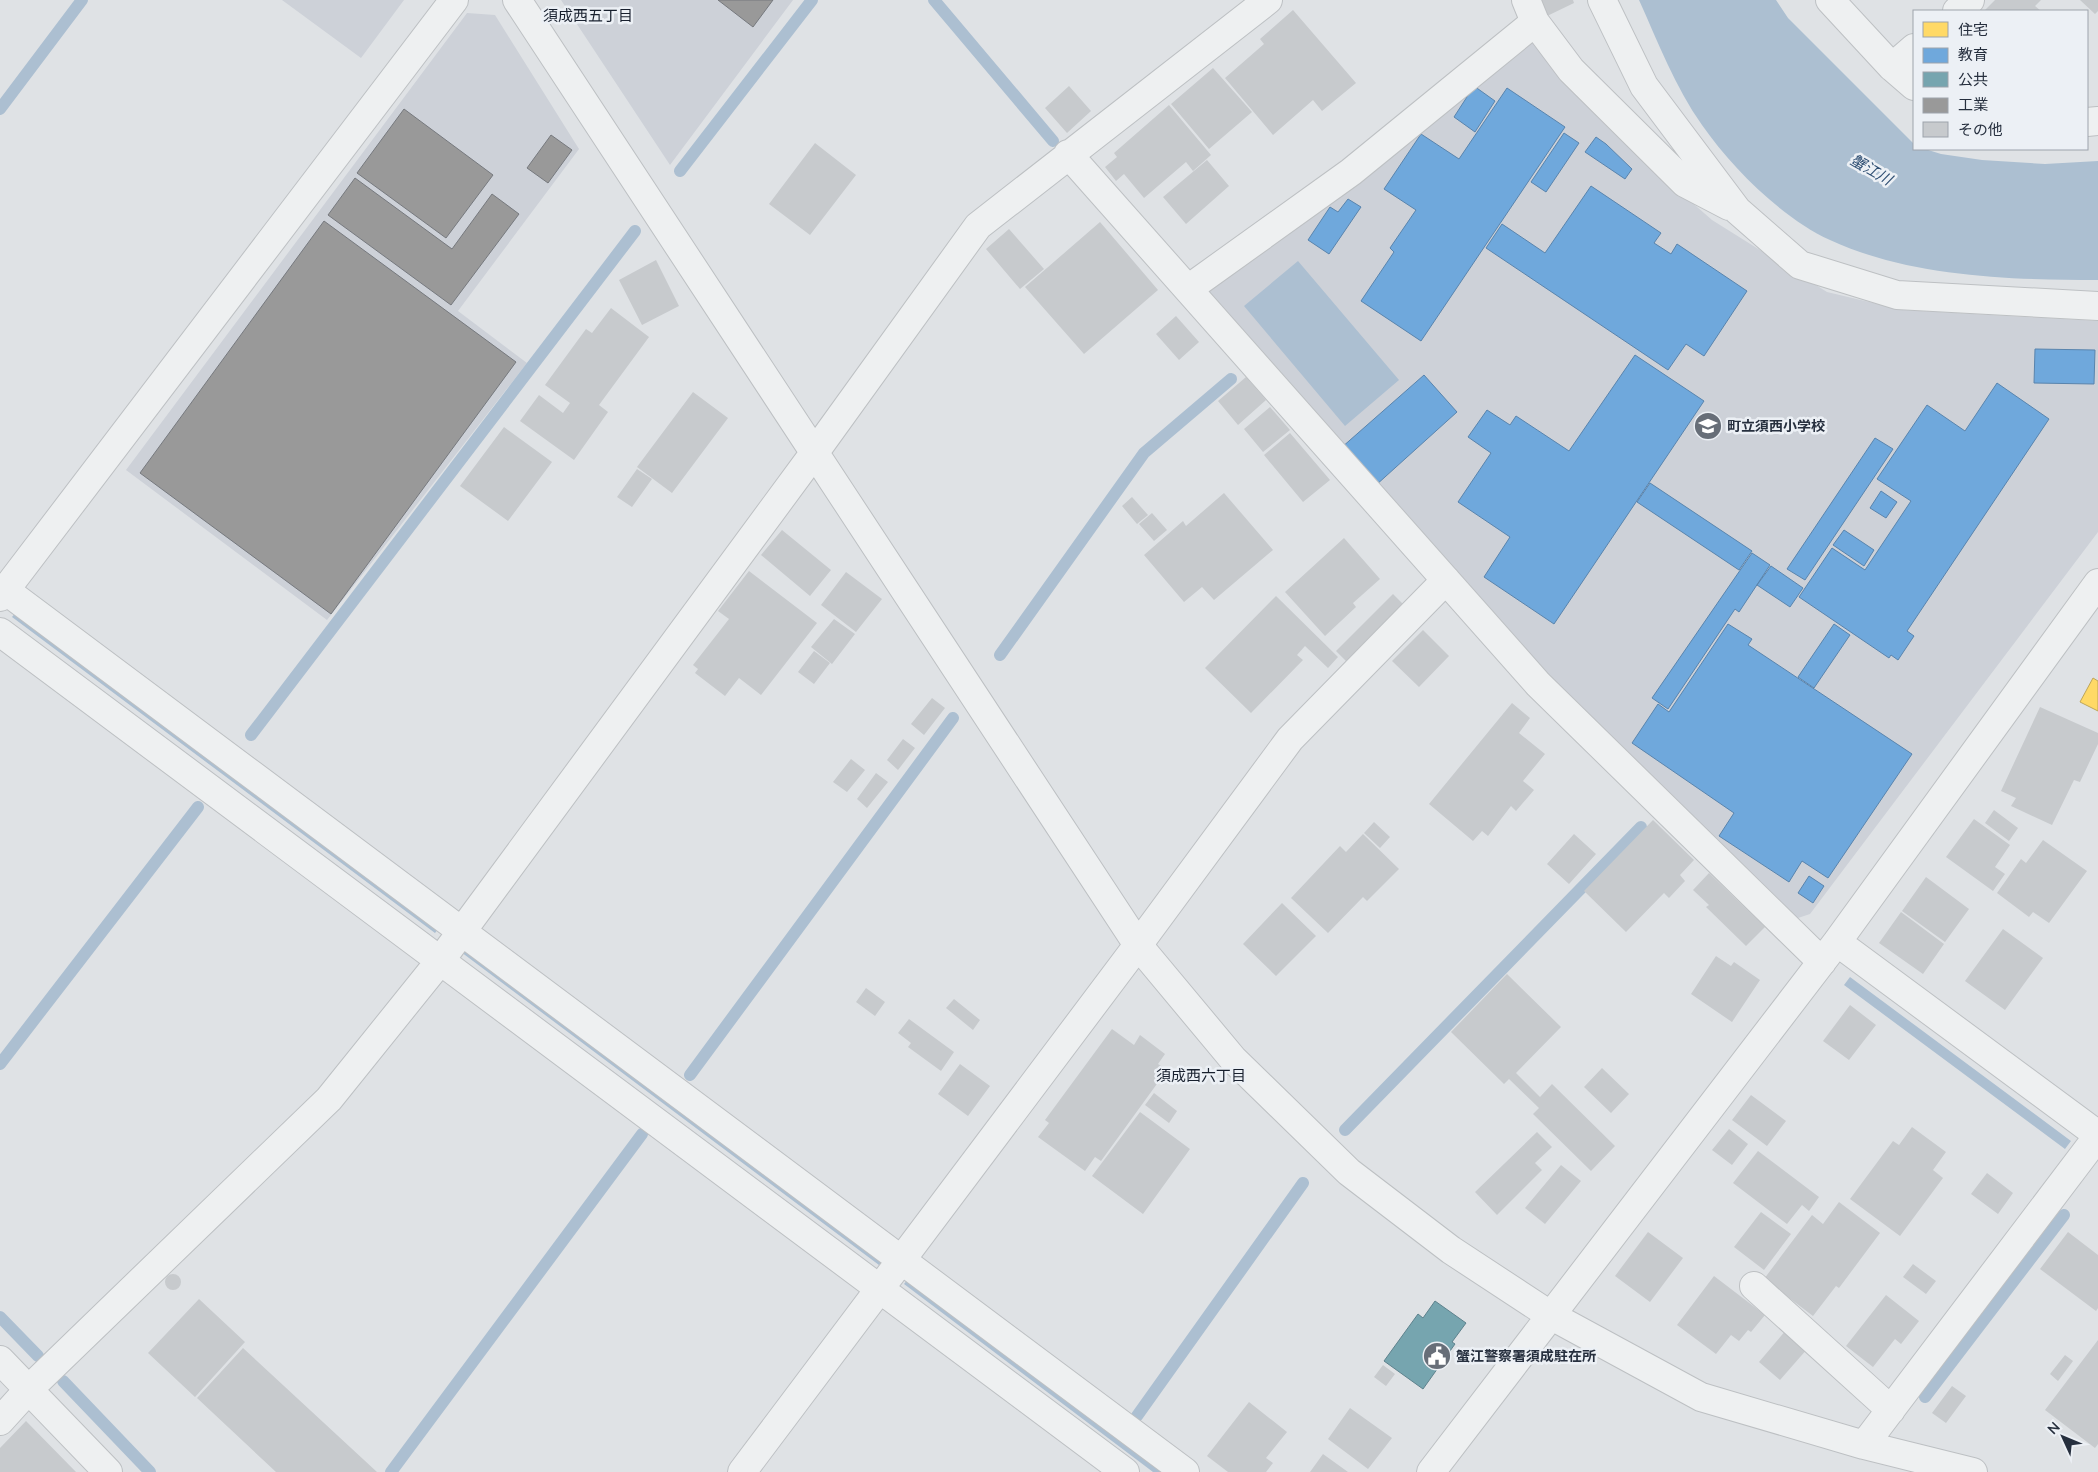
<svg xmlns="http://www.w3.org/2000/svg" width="2098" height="1472" font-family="'Nunito Sans','Noto Sans JP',sans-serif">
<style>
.built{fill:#cdd1d8}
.water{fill:#acbfd1}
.homes{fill:#ffd966;stroke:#bea65a}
.schools{fill:#6fa8dc;stroke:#5984ad}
.public{fill:#76a5af;stroke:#5e828d}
.industry{fill:#999;stroke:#76797e}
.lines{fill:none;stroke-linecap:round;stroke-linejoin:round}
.stream{stroke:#acbfd1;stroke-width:12}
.building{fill:#c7cacd}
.minor-casing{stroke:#bdc0c3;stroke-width:30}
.minor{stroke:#eef0f1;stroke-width:28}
.labels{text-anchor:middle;stroke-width:5;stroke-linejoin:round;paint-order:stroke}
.poi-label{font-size:14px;font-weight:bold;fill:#262f3e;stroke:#ecf0f5;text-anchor:start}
.neighbourhood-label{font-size:15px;fill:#18202e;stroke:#ecf0f5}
.water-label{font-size:15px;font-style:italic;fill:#2f4f73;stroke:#ecf0f5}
</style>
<rect width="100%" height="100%" fill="#dfe2e5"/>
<path class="built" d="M282 0H404L361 58Z
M561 0H793L670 165Z
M467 13 495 15 579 149 458 311 527 363 327 620 126 470Z
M1534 41 1641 158 1712 220 1827 292 1903 310 2098 321V532L1810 914 1795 919 1541 679 1207 299 1212 283 1518 43Z"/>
<path class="water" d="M1639 0H1776L1788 18 1914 144V149H1925L1941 154 1982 160 2045 164 2098 161V280C2011 280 1910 277 1830 240 1782 218 1732 168 1702 125 1675 87 1658 42 1639 0Z
M1298 261 1399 380 1345 426 1244 306Z
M16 612 439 928 435 933 12 617Z
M464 947 882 1261 879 1265 461 952Z
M1850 977 2071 1141 2065 1149 1844 985Z
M908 1279 1163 1472H1153L904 1284Z"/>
<path class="homes" d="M2093 678 2098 681V711L2080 702Z"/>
<path class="schools" d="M1474 86 1495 101 1475 132 1454 117Z
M1507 88 1565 127 1421 341 1361 301 1394 252 1390 248 1416 210 1384 189 1421 134 1459 159Z
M1564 133 1579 143 1546 192 1531 182Z
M1596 137 1606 144 1632 169 1625 179 1585 152Z
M1591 186 1661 233 1654 243 1671 254 1677 244 1747 291 1704 356 1686 344 1668 370 1486 248 1502 224 1545 253Z
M1348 199 1361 207 1329 254 1308 240 1330 207 1338 212Z
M2035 349 2095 350 2094 384 2034 383Z
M1635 355 1704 401 1554 624 1484 577 1510 537 1458 502 1491 453 1468 437 1487 410 1510 425 1516 416 1569 451Z
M1424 375 1457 412 1375 486 1341 448Z
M1997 383 2049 419 1907 631 1914 636 1898 660 1891 655 1889 658 1799 597 1832 548 1865 570 1911 501 1877 479 1927 405 1965 431Z
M1875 438 1893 449 1805 580 1787 569Z
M1650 483 1752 551 1739 570 1637 502Z
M1881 491 1897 502 1886 518 1870 508Z
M1844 530 1874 550 1864 566 1833 545Z
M1752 553 1770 565 1739 612 1735 609 1668 709 1652 698Z
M1771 566 1803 588 1790 607 1757 585Z
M1728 624 1752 639 1748 645 1912 754 1828 878 1802 861 1789 882 1719 836 1734 813 1632 743 1658 704 1669 712Z
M1834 624 1850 635 1814 688 1798 677Z
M1809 876 1824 886 1813 903 1798 893Z"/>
<path class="public" d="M1435 1301 1466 1323 1452 1342 1455 1344 1423 1389 1384 1361 1418 1314 1423 1318Z"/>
<path class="industry" d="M718 0H773L753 27Z
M404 109 493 175 446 238 357 173Z
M551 135 572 150 548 183 527 168Z
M355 178 452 249 492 194 519 214 451 305 328 215Z
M324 221 516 362 331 614 140 473Z"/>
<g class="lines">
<path class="stream" d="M934 0 1053 141
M0 109 82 0
M680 171 812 0
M1000 655 1144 453 1231 379
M251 735 635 231
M0 1064 198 807
M690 1075 953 718
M1345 1130 1641 827
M0 1317 38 1356
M63 1381 150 1472
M1925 1397 2064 1215
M1137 1416 1303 1183
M391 1472 642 1134"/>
</g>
<path class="building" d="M1538 0H1573L1574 3 1545 17Z
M1995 0H2041L2035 6 2041 11H1984Z
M2080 0H2098V11L2095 14Z
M1293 10 1356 83 1322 111 1313 100 1273 135 1225 78 1264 44 1260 39Z
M1213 68 1252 112 1209 149 1171 104Z
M1069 86 1091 111 1067 133 1045 108Z
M1169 105 1211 155 1193 171 1186 162 1144 198 1124 174 1116 181 1105 167 1117 157 1114 153Z
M815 143 856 175 810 235 769 204Z
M1207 160 1229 186 1186 224 1163 197Z
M1100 222 1158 290 1084 354 1025 287Z
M1009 229 1044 269 1020 289 986 249Z
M656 260 679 306 642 325 619 280Z
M611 308 649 337 599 405 608 412 574 460 520 421 539 395 563 413 570 403 545 385 586 329 592 333Z
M1176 316 1199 342 1179 360 1156 334Z
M1246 377 1266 400 1238 425 1218 401Z
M693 392 728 418 672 493 637 467Z
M1270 407 1290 430 1263 452 1244 429Z
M504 427 552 462 508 521 460 486Z
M1290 433 1330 480 1303 502 1264 455Z
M637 469 652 479 632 507 617 497Z
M1224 493 1273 550 1214 600 1202 587 1184 602 1144 555 1183 521 1186 526Z
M1132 497 1148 515 1137 524 1122 506Z
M1152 513 1167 530 1154 541 1139 524Z
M782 530 831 570 810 596 761 555Z
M1344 538 1380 579 1353 603 1356 607 1325 636 1285 592Z
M749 571 817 623 761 695 739 678 725 696 695 673 698 669 693 665 729 619 718 611Z
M846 572 882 599 856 632 821 605Z
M1393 594 1403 604 1346 661 1336 651Z
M1276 596 1338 657 1328 668 1305 646 1297 655 1303 660 1251 713 1205 668Z
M834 619 855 634 832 664 811 647Z
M1423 630 1449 656 1419 687 1392 661Z
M814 651 830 663 814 684 798 672Z
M932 698 945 708 924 735 911 724Z
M1512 703 1530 718 1519 733 1545 754 1523 781 1534 790 1516 811 1511 806 1488 836 1482 831 1473 841 1429 804Z
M2040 707 2098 733V744L2080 782 2074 780 2052 825 2011 806 2016 798 2001 791Z
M903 739 915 748 898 770 887 760Z
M851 759 865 770 847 792 833 782Z
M876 773 888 782 867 808 857 799Z
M1994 810 2018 828 2009 841 1985 823Z
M1974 819 2010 845 1995 867 2005 874 1993 891 1946 857Z
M1653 820 1694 860 1680 875 1685 881 1669 898 1664 893 1626 932 1584 891Z
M1374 822 1390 837 1380 848 1364 833Z
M1363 834 1399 869 1367 901 1363 897 1328 933 1291 898 1340 846 1346 852Z
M1574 834 1596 854 1569 884 1547 864Z
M2043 840 2087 871 2049 923 2033 912 2029 917 1997 893 2021 859 2026 863Z
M1709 873 1765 927 1746 946 1706 907 1709 905 1693 890Z
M1926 877 1969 909 1945 942 1902 911Z
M1282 903 1316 936 1276 976 1243 944Z
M1901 912 1944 944 1923 974 1879 943Z
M2003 929 2043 958 2005 1010 1965 981Z
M1716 956 1731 966 1734 962 1760 980 1732 1022 1691 994Z
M1507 974 1561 1027 1516 1073 1540 1097 1552 1084 1615 1146 1591 1171 1533 1114 1539 1108 1509 1079 1504 1084 1451 1032Z
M866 988 885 1002 875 1016 856 1002Z
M954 999 980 1020 973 1030 946 1008Z
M1850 1005 1876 1025 1849 1060 1823 1041Z
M909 1019 954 1052 941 1071 908 1047 911 1043 898 1033Z
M1112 1029 1134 1045 1140 1035 1165 1054 1158 1064 1167 1070 1101 1161 1095 1157 1085 1171 1038 1137 1049 1123 1045 1120Z
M960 1064 990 1086 968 1116 938 1094Z
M1602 1068 1629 1094 1611 1113 1584 1087Z
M1154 1093 1177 1111 1169 1123 1145 1105Z
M1751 1095 1786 1121 1767 1146 1732 1120Z
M1140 1112 1190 1149 1143 1214 1092 1176Z
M1912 1127 1946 1152 1933 1170 1943 1178 1900 1236 1850 1199 1893 1141 1899 1145Z
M1729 1129 1748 1144 1732 1165 1712 1150Z
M1537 1132 1552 1147 1535 1163 1542 1170 1497 1215 1475 1192Z
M1758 1151 1819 1197 1809 1211 1802 1205 1787 1224 1733 1183Z
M1561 1165 1581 1181 1545 1224 1525 1208Z
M1987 1173 2013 1193 1998 1214 1971 1194Z
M1839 1202 1880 1233 1839 1288 1836 1286 1813 1316 1764 1279 1812 1215 1823 1224Z
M1761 1212 1791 1234 1764 1270 1734 1247Z
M1648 1232 1683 1258 1650 1302 1615 1276Z
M2068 1232 2098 1255V1308L2096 1311 2040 1269Z
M1913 1264 1936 1281 1926 1294 1903 1277Z
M165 1282a8 8 0 1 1 16 0a8 8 0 1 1-16 0Z
M1714 1276 1765 1315 1751 1332 1748 1330 1739 1341 1731 1335 1716 1354 1677 1325Z
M1886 1295 1919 1321 1901 1344 1895 1339 1873 1367 1846 1346Z
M199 1299 245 1342 195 1397 148 1353Z
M1787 1329 1808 1348 1780 1380 1759 1362Z
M2098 1340V1444L2095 1448 2045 1410Z
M243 1348 377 1472H276L197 1398Z
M2065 1355 2073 1361 2058 1381 2050 1374Z
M1383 1365 1395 1374 1386 1386 1374 1377Z
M1952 1386 1966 1396 1946 1423 1932 1413Z
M1249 1402 1287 1432 1266 1458 1273 1463 1266 1472H1228L1207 1456Z
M1350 1408 1392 1438 1368 1469 1328 1439Z
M26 1421 76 1472H0V1448Z
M1323 1454 1348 1472H1310Z"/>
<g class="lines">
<defs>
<path id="minor" d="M517 0 1138 945 1233 1059 1349 1172 1451 1250 1550 1315 1701 1397 1864 1445 1973 1472
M1526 0 1535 22 1571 70 1685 183 1729 206
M1602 0 1644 86 1737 210 1800 265 1897 295 2098 306
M1830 0 1892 67 1914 86
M1957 11 1970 0
M1892 67 1914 48
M2087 122 2098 121
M1068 154 1538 684 1822 962
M1188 289 1351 172 1535 22
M5 590 1185 1472
M0 597 454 0
M0 632 1125 1472
M1837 942 2098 1135
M1754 1286 1891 1410
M0 1360 108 1472
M0 1421 29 1389 329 1099 440 961 815 452 978 226 1268 0
M1864 1445 2098 1136
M742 1472 1138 945 1290 739 1446 580
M1431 1472 1837 942 2098 583"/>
</defs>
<use href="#minor" class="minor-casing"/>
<use href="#minor" class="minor"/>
</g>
<defs>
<symbol id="school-disc" viewBox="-11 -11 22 22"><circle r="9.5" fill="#676e78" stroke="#ecf0f5"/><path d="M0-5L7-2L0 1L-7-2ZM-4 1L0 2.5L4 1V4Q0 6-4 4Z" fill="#fff"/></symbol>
<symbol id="civic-disc" viewBox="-11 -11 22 22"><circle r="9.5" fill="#676e78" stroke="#ecf0f5"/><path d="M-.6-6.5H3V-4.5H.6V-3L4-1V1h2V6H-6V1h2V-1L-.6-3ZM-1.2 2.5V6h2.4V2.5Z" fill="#fff"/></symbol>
</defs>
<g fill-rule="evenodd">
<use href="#school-disc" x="1692" y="410" width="32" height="32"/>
<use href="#civic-disc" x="1421" y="1340" width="32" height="32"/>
</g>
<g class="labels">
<g class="poi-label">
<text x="1727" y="431">町立須西小学校</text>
<text x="1456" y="1361">蟹江警察署須成駐在所</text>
</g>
<g class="neighbourhood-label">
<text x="588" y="21">須成西五丁目</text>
<text x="1201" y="1081">須成西六丁目</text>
</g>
<g class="water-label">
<text transform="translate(1871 170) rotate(30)" y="5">蟹江川</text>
</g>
</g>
<rect x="1913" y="10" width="175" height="140" fill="#ecf0f5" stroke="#9da3ac"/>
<rect x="1923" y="22" width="25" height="15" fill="#ffd966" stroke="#9da3ac"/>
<text x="1958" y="35" font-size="15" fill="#262f3e">住宅</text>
<rect x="1923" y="48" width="25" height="15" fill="#6fa8dc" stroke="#9da3ac"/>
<text x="1958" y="60" font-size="15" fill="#262f3e">教育</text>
<rect x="1923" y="72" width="25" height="15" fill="#76a5af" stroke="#9da3ac"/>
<text x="1958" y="85" font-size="15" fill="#262f3e">公共</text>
<rect x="1923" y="98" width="25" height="15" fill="#999999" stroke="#9da3ac"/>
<text x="1958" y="110" font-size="15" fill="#262f3e">工業</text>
<rect x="1923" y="122" width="25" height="15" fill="#c7cacd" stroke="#9da3ac"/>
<text x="1958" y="135" font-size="15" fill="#262f3e">その他</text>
<g transform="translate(2063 1437) rotate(314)" stroke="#ecf0f5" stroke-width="4" paint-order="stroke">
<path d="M0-4L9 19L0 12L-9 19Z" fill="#262f3e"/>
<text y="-8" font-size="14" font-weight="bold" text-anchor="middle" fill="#262f3e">N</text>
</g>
</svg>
